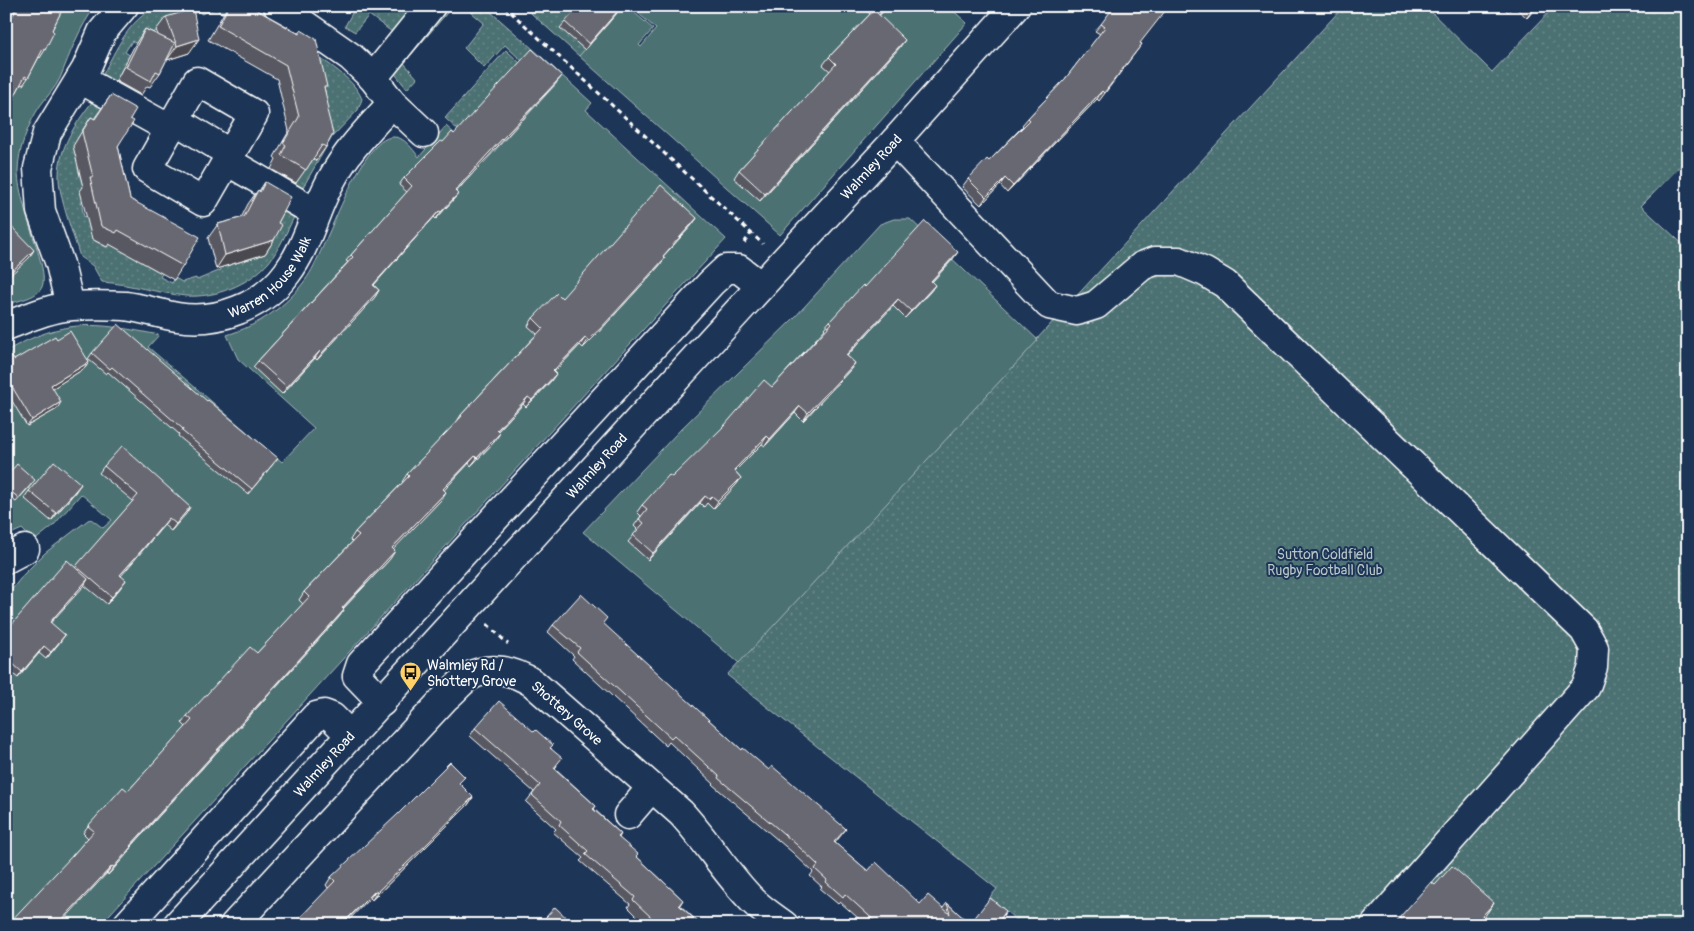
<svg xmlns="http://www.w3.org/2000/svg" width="1694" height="931" font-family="Pangolin,sans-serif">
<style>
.grass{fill:url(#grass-dots);stroke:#a6b8b9}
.garden{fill:#4c7173;stroke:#a6b8b9}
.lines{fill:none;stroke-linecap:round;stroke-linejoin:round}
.minor-casing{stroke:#fff;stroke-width:31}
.major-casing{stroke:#fff;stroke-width:31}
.path{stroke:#fff;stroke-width:3;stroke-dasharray:5 4;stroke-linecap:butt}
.minor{stroke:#1d3557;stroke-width:28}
.major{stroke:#1d3557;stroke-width:28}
.wall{fill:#595962;stroke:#fff}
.shaded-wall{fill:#494850;stroke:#fff}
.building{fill:#686772;stroke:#fff}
.labels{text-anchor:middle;stroke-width:4;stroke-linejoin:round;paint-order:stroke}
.street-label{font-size:14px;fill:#fff;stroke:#1d3557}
.park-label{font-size:14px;fill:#b7c6c7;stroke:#1d3557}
.poi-label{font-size:14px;fill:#fff;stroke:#1d3557;text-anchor:start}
</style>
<defs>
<pattern id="grass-dots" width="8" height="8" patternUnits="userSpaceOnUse" patternTransform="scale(1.25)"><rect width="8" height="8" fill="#4c7173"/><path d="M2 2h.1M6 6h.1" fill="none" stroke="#678688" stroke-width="1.8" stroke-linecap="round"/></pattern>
</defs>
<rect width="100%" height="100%" fill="#1d3557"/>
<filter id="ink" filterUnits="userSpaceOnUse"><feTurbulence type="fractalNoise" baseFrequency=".02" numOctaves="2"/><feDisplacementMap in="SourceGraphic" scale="10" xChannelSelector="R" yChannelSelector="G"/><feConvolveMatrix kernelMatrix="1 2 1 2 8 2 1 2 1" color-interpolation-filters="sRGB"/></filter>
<g filter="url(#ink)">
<path class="grass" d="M157 6H240L329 64C341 73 356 84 362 99L358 110 332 137 302 189 294 185 321 140 238 15 227 8 223 14 216 9 201 14 200 11C179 18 162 31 141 37L137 44 132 41 125 52 131 56 127 61H126L115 83 102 76C117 48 128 21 157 6Z
M356 6H419L396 35 369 15 355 32 345 26Z
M445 6H453L404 63 417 78 407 89 393 71Z
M464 6H484L533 49 522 61 505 45 484 68 464 48 484 23Z
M523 6H580L561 28 585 50 579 56Z
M1344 6H1425L1492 72 1555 6H1688V158L1641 206 1688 249V925H1022L990 897 997 889 727 675Z
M506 50 520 63 458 130 445 118Z
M92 102 103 107 89 127 78 169 82 183H85L83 201 81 202 84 217 87 216 95 241 106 247 109 243 156 270 164 271 160 277 172 283 175 278 182 282 196 278 197 280 221 270 220 265H228L242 261 282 208 295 215C287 231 280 248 269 262 249 285 215 298 186 296 157 293 130 284 102 282L93 266 80 257C74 236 58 196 59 175 59 147 76 123 92 102Z"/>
<path class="garden" d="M6 6H96C79 27 70 54 60 78 55 89 47 96 40 106 28 124 18 150 18 171 18 182 21 194 24 205 27 224 46 266 43 283 41 299 17 299 6 306Z
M623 6H627L653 29 639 45 641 47 656 29 630 6H948L967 23 780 235 579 56Z
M533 49 592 103 586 110 726 239 100 925H6V597L24 574 45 553 88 520 91 519 103 528 112 520 81 494 53 526 34 541 22 529 6 536V351C66 318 94 322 159 335L148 347 282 462 314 428 238 359 227 335C259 325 286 307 306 279 325 254 360 137 393 137 404 136 413 150 419 157L446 126 455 134 453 137 483 164 517 126 487 98 493 94 523 120 557 83 527 55Z
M894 219H910L1038 340 739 663 583 532 680 430 795 317 880 224Z"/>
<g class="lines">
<defs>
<g id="minor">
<path d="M278 6 351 57 373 78 392 103 424 133"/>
<path d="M373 78 431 6"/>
<path d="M80 79 170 129"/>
<path d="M197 81 254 114 203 202 147 169Z"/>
<path d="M175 120 231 154"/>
<path d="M895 141 1049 305 1077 311 1096 305 1142 266 1155 261H1179L1205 272 1225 284 1584 630 1594 648 1593 667 1586 687 1375 925"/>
<path d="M227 161 316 213"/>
<path d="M70 306 60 264 41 211 38 168 47 133 86 69 102 32 124 6"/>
<path id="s1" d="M6 326C27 318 49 308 72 306 89 305 107 305 125 306 142 308 160 314 177 317 217 324 263 306 287 273 309 244 315 207 333 177 348 149 372 126 392 103"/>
<path d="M6 559 25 549"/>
<path d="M382 702 357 676 361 664 711 283 726 269H739L761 286"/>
<path d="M628 815 651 788"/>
<path d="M127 925 316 716 324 714 332 717 351 736"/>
<path id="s2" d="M234 925 446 697C454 691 461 681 470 676 491 665 514 671 533 683L681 813C707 841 726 874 753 901 762 910 773 917 784 925"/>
</g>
<g id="major">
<path id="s3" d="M177 925 782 263 895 141 1016 6"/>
</g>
</defs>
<use href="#minor" class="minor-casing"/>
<use href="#major" class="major-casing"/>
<path class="path" d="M504 6 763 244
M744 243 751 233
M487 624 508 644"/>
<use href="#minor" class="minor"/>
<use href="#major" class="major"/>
</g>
<path class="wall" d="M16 6H64L52 30 45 50 40 58 39 57 28 78 23 85 21 84 10 105 6 111V26Z
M228 6H250L299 33 301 30 325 91 327 112 326 147 316 161 313 159 296 183 271 169 276 159 274 157 289 131 277 79 208 40Z
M579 6H623L585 50 560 28 565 22Z
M861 6H888L879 16 900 47 760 201 734 178 739 170 830 71 823 65 829 57 870 14Z
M1502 6H1537L1527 18 1514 6 1508 12Z
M166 17 189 53 167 60V59L160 73 150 87 147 86 141 95 116 81 136 43 145 29 158 35 156 30Z
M1101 24 1142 44 1099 101 1097 99 1007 193 1000 185 981 205 962 187 968 179 989 161 1023 126 1022 125 1028 118 1065 79 1100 34 1095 31Z
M557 82 482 163 456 192 458 194 453 200 436 219 434 217 374 285 379 290 375 297 317 360 315 358 282 394 253 367 258 361 348 262 346 261 351 255 407 192 399 185 404 178 443 142 454 134Z
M111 95 130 119 118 146 130 199 183 266 174 280 109 244 107 247 92 239 80 191 83 187 73 146 82 131 91 117 94 119Z
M265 182 287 204 278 223 274 240 265 254 216 269 208 238 218 224 241 218 248 204 258 190 259 191Z
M697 218 692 225 663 256 660 265 596 335 583 348 580 345 554 372 551 381 526 407 523 404 498 431 495 441 471 466 469 463 444 490 441 500 393 549 390 559 343 609 344 610 339 617 131 847 126 855 108 875 107 873 72 856 88 838 83 833 88 826 128 791 186 727 182 723 187 716 257 653 303 604 299 600 304 592 352 542 350 540 355 532 403 482H402L407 474 456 423 461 415 537 334 528 326 533 318 562 298Z
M953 259 932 282 935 285 930 292 905 318 893 306 847 356 855 363 850 370 803 421 795 413 765 446 762 444 735 471 741 478 736 485 713 509 707 503 704 507 700 503 648 560 628 542 638 530 634 526 641 516 637 512 642 505 772 387 825 329 824 328 830 321 865 287Z
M57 339 89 362 85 368 53 388 57 409 27 426 6 391V353L14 360Z
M92 353 274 463 248 494 178 436 179 434 108 372 106 374 88 359Z
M104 466 190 507 171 531 164 525 136 558 121 575V587L107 604 84 585 50 623 60 642 46 659 39 653 18 678 8 670 75 568 133 501 99 473Z
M6 477 32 484 16 502 6 494Z
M29 491H76L51 521 24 498Z
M603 624 742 750 846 829 835 843 868 871 920 904 943 908 947 903 970 924 1006 911 1001 919 996 925H866L840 902 838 904 820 889 822 887 810 876 813 872 792 852 713 785 714 784 669 742 666 746 572 659 574 656 548 632 553 625Z
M475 728 551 748 557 766 555 768 596 806 594 809 621 834 619 838 636 856 683 900 680 905 701 925H646L628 907 630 904 580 861 583 858 553 832 556 829 526 802 534 792 470 736Z
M460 784 473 797 468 805 423 850 372 900 370 898 328 888 326 885 331 877Z
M1435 885 1494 903 1484 917 1477 925H1395L1399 918Z"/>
<path class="shaded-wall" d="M622 6H623L585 50 589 44Z
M886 6H888L876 19 881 12Z
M1536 6H1537L1527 18 1532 10Z
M199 39 189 53 167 60 177 46Z
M905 40 900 47 760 201 765 194Z
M562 76 557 82 450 198 455 191 486 156Z
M1102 91 1097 99 1007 193 1013 186Z
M1005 178 1000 185 981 205 986 197Z
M458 194 453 200 436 219 441 212Z
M439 211 434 217 368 291 373 285Z
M697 218 692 225 657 263 663 256Z
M274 240 265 254 216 269 225 255Z
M34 250 29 258 6 279 7 276Z
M958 252 953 259 925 288 931 281Z
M665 258 660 265 596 335 583 348 588 340Z
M935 285 930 292 905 318 911 311Z
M379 290 375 297 317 360 322 353Z
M898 299 893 306 841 362 846 355Z
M585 338 580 345 548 378 553 371Z
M320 351 315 358 282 394 287 387Z
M89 362 85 368 47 392 51 385Z
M855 363 850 370 803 421 808 413Z
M556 374 551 381 526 407 532 400Z
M528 397 523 404 492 437 497 430Z
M61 402 57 409 27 426 32 420Z
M800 406 795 413 765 446 770 439Z
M500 433 495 441 471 466 477 458Z
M767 436 762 444 728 478 734 470Z
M475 456 469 463 438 497 443 489Z
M741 478 736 485 713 509 718 501Z
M81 484 76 491 51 521 56 513Z
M446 492 441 500 387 556 392 548Z
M705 496 700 503 648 560 653 553Z
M190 507 186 514 171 531 176 524Z
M169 518 164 525 116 582 120 575Z
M395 551 390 559 336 615 342 608Z
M88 579 84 586 45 629 50 622Z
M126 580 121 587 107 604 112 597Z
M344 610 339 617 125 853 130 846Z
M65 635 60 642 46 659 51 652Z
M44 646 39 653 18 678 22 672Z
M473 797 468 805 423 850 372 900 377 892Z
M131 847 126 855 108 875 114 867Z
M112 866 107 873 59 925H57Z
M375 891 370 898 344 925H342Z
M1494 903 1484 917 1477 925H1474Z"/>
<path class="building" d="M18 6H64L52 30 54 32 45 50 43 49 28 78 25 76 10 105 6 103V28Z
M229 6H250L299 34 301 30 316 39 327 87H324L329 109 327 110 333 134 326 147 322 145 306 170 281 155 286 145 283 143 299 117 286 65 218 26Z
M579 6H622L589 44 565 22Z
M875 6H886L881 12Z
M1117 6H1169L1140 43 1142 44 1104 93 1102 91 1013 186 1005 178 986 197 968 179 987 159 989 161 1030 120 1028 118 1065 79 1105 27 1101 24 1110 12Z
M1527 6H1536L1532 10Z
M193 9 199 39 177 46 166 17Z
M874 10 905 40 765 194 739 170 836 64 829 57Z
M145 29 175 43 160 73 156 71 151 81 126 67Z
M532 49 562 76 486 156 455 191 458 194 441 212 439 211 373 285 379 290 322 353 320 351 287 387 258 361 353 257 351 255 412 186 404 178 441 141 443 142 452 132 454 134Z
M111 95 136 109 130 119 134 121 118 146 130 199 200 237 183 266 118 230 116 233 101 226 90 177H93L82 132 91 117 95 119Z
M265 182 291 197 287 204H288L278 223 282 225 274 240 225 255 218 224 244 217 258 190 260 192Z
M661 185 697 218 663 256 665 258 601 328 588 340 585 338 553 371 556 374 532 400 528 397 497 430 500 433 477 458 475 456 443 489 446 492 392 548 395 551 342 608 344 610 130 846 131 847 114 867 112 866 57 925H7L72 856 94 831 88 826 123 787 128 791 192 720 187 716 250 647 257 653 309 597 304 592 359 535 355 532 409 476 407 474 462 416 461 415 543 328 533 318 557 293 562 298Z
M925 221 958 252 931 281 935 285 911 311 898 299 846 355 855 363 808 413 800 406 770 439 767 436 734 470 741 478 718 501 712 496 709 499 705 496 653 553 633 535 644 523 639 519 647 509 642 505 669 475 672 477 724 426 764 380 772 387 832 323 830 321 863 285 865 287Z
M12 227 34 250 7 276 6 233Z
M118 324 207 401 208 400 278 458 252 489 182 431 183 429 112 367 110 369 92 353Z
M70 331 89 362 51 385 61 402 32 420 8 380 6 381V353L8 351 14 360 55 336 57 339Z
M122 446 190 507 176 524 169 518 141 551 120 575 126 580 112 597 76 566 138 495 104 466Z
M54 461 81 484 56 513 29 491Z
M6 464 10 468 6 472Z
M17 464 35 480 19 498 6 488V477Z
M67 560 88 579 50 622 65 635 51 652 44 646 22 672 12 663 6 670V631Z
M581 594 607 618 603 623 708 719 742 750 743 748 769 770 772 766 846 829 834 842 868 871 876 862 920 904 928 895 950 914 947 903 970 924 990 898 1006 911 996 925H905L901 922 898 925H879L845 894 843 897 826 882 827 880 815 869 818 865 797 845 718 778 719 776 674 735 671 738 577 652 580 648 553 625Z
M499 701 534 732 536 730 553 745 550 748 562 758 554 768 596 806 593 809 621 834 618 837 638 854 636 856 683 900 679 905 701 925H653L650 922 653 919 633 900 635 897 585 854 588 851 559 825 561 821 532 795 540 785 475 728Z
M450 762 465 777 459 783 473 797 428 843 377 892 375 891 343 923 345 925H293L335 881 331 877 398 814Z
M1452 866 1494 903 1474 925H1402L1404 922 1399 918 1431 882 1435 885Z
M555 907 574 925H539Z"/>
</g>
<defs>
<symbol id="bus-pin" viewBox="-11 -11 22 30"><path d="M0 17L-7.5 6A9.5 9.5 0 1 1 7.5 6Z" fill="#ffd166" stroke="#1d3557"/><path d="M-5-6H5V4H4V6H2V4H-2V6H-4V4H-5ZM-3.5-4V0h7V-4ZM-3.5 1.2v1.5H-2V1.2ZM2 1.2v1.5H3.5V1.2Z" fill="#111"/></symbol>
</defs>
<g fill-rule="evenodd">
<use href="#bus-pin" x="398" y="660" width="25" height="34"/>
</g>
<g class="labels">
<g class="street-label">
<text dy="5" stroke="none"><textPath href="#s3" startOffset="1028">Walmley Road</textPath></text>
<text dy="5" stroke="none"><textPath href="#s1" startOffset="284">Warren House Walk</textPath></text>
<text dy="5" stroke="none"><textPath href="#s3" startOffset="622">Walmley Road</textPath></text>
<text dy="5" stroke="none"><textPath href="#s2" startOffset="455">Shottery Grove</textPath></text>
<text dy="5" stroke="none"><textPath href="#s3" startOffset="218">Walmley Road</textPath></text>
</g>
<g class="park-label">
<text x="1325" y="559">Sutton Coldfield<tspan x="1325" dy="16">Rugby Football Club</tspan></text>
</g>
<g class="poi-label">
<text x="427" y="670">Walmley Rd /<tspan x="427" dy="16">Shottery Grove</tspan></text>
</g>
</g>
<rect width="1694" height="931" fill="none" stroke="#1d3557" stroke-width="25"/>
<rect x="12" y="12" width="1669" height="906" fill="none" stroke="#fff" stroke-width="2" filter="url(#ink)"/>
</svg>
